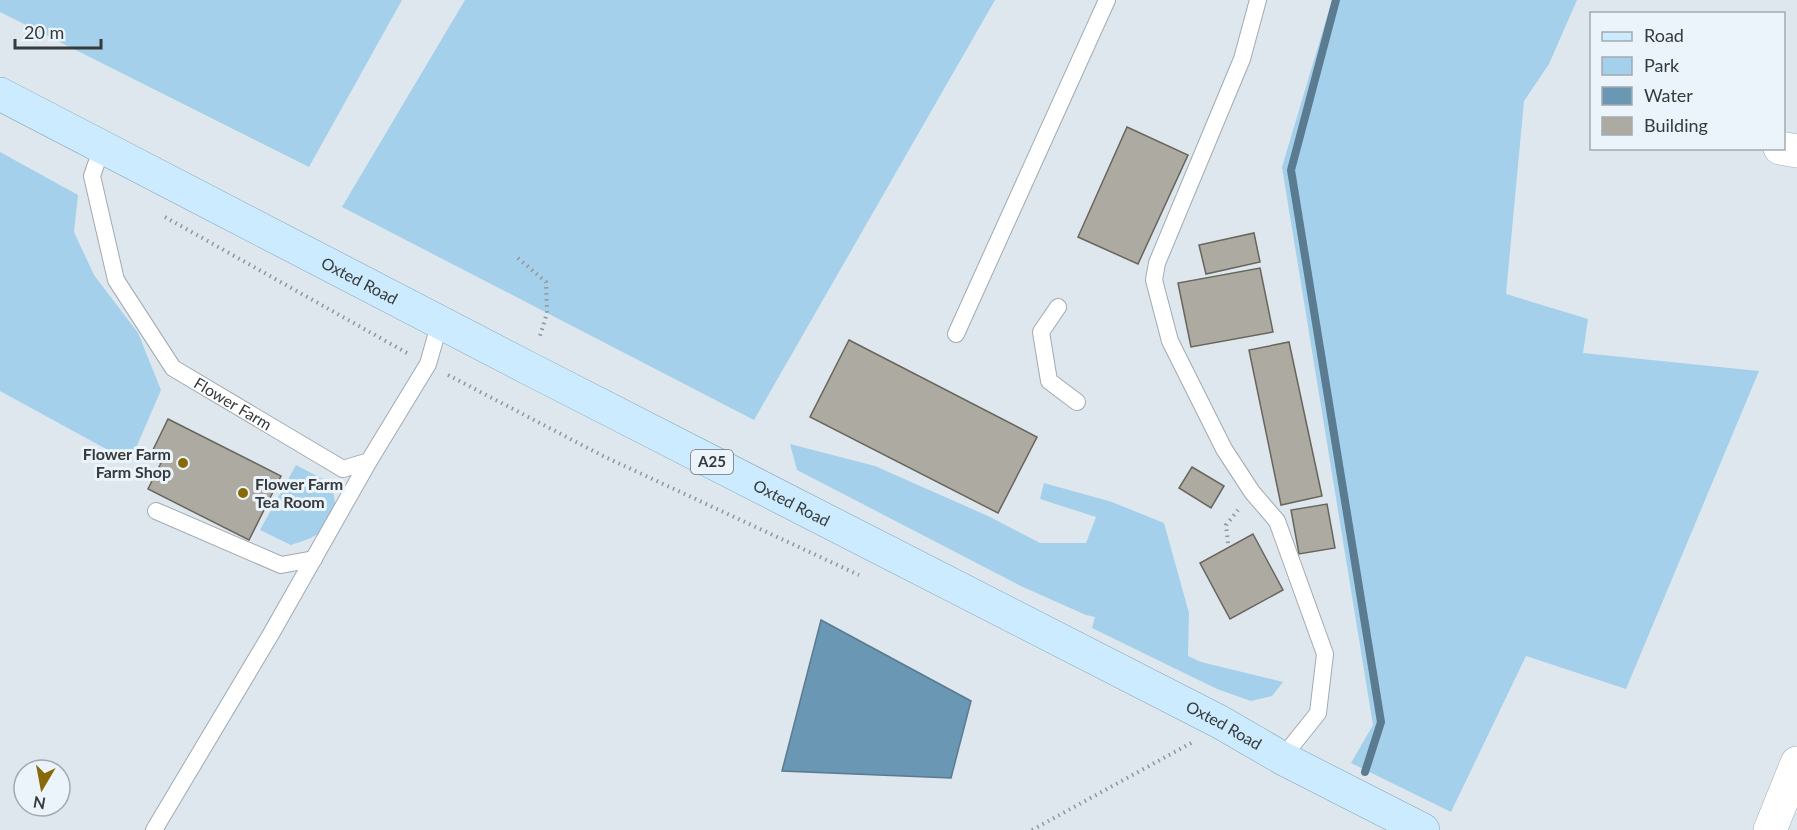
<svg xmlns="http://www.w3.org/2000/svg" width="1797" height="830" font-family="Lato,sans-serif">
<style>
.green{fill:#a5d0eb}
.water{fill:#6997b4;stroke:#5a7b90;stroke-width:1.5}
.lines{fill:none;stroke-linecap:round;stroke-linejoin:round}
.stream{stroke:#5a7b90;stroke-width:8}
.building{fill:#adaaa1;stroke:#68655d;stroke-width:1.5}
.service-casing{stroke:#a1aab0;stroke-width:18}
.minor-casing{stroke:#a1aab0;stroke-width:34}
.primary-casing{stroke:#83a5b9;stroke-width:34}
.path{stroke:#90979b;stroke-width:4;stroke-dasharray:1.5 4.5;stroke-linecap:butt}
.service{stroke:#fff;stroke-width:16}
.minor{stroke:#fff;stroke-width:33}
.primary{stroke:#cdebfe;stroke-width:33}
.poi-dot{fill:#876a07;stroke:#ebf4fb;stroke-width:2}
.labels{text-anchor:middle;stroke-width:6;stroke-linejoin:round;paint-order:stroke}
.shield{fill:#ebf4fb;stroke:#6c7275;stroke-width:1.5}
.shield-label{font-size:15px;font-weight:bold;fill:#363a3c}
.street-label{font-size:16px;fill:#363a3c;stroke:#ebf4fb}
.poi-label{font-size:16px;font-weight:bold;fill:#363a3c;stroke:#ebf4fb;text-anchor:end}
</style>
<rect width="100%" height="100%" fill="#dde7ed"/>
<path class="green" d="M0 0H402L309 167 0 12Z
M465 0H995L754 420 342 207Z
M1332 0H1577L1549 64 1524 101 1506 294 1588 319 1583 353 1759 371 1626 689 1526 656 1451 812 1351 763 1373 725 1282 167Z
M0 152 78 195 74 232 94 275 138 333 161 390 130 462 0 391Z
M790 444 875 466 988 516 1040 543H1086L1096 517 1040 499 1044 483 1112 502 1164 523 1189 613 1188 656 1201 662 1283 682 1272 696 1251 701 1217 689 1092 628 1095 617 1086 615 1023 587 797 470Z
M296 465 332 484C333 492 336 504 335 512 330 533 309 539 291 545L260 530Z"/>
<path class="water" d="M821 620 971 701 951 778 782 771Z"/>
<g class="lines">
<path class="stream" d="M1336 0 1291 170 1381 722 1365 772"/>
</g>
<path class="building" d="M1127 127 1188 155 1138 264 1078 237Z
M1254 233 1260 262 1206 274 1199 245Z
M1260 268 1273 332 1191 347 1178 283Z
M849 340 1037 437 998 513 810 417Z
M1289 342 1322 496 1281 505 1249 350Z
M168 419 281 476 249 540 148 489 161 463 149 458Z
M1192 467 1224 486 1211 508 1179 488Z
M1327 504 1335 548 1299 554 1291 510Z
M1253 534 1283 590 1230 619 1200 563Z"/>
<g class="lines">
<defs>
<g id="service">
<path d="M1258 0 1242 59 1157 263 1154 280 1170 341 1224 449 1252 492 1277 521 1325 654 1318 713 1282 758"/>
<path id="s1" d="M102 147 92 176 116 280 173 368 343 469 369 461 428 364 440 322"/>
<path d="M1058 307 1041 332 1049 381 1077 402"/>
<path d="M956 334 1107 0"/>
<path d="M156 511 281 565 314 559"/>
<path d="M154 830 271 634 369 461"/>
</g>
<path id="minor" d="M1780 148 1797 151
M1770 830 1797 763"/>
<g id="primary">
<path id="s2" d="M0 94 530 369 1220 722 1282 758 1423 830"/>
</g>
</defs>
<use href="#service" class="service-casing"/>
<use href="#minor" class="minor-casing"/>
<use href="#primary" class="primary-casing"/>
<path class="path" d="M165 217 407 353
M518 258 546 282 547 313 539 339
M448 375 603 456 859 575
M1228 543 1226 525 1238 510
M1032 830 1193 742"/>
<use href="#service" class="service"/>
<use href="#minor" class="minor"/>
<use href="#primary" class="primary"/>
</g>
<g class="poi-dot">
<circle cx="183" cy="463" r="6"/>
<circle cx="243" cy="493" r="6"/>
</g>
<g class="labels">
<rect class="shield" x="691" y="450" width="42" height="24" rx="4.5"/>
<g class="shield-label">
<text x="712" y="467">A25</text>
</g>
<g class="street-label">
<text dy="6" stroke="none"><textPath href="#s2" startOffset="405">Oxted Road</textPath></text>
<text dy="6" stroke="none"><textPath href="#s1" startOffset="312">Flower Farm</textPath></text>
<text dy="6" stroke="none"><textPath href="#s2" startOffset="891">Oxted Road</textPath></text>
<text dy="6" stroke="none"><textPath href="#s2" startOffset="1377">Oxted Road</textPath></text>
</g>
<g class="poi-label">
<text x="171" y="460">Flower Farm<tspan x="171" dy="18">Farm Shop</tspan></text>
<text x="255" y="490" text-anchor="start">Flower Farm<tspan x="255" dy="18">Tea Room</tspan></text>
</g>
</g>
<rect x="1590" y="12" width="195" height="138" fill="#ebf4fb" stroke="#a3aaaf" stroke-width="1.5"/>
<rect x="1602" y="32" width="30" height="9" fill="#cdebfe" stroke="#a3aaaf" stroke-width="1.5"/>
<text x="1644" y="42" font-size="18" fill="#363a3c">Road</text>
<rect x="1602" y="57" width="30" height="18" fill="#a5d0eb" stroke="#a3aaaf" stroke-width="1.5"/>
<text x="1644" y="72" font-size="18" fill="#363a3c">Park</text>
<rect x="1602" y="87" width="30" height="18" fill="#6997b4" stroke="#a3aaaf" stroke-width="1.5"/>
<text x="1644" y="102" font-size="18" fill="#363a3c">Water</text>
<rect x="1602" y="117" width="30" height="18" fill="#adaaa1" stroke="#a3aaaf" stroke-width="1.5"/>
<text x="1644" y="132" font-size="18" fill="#363a3c">Building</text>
<g transform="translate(42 788) rotate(190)"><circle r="28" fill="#ebf4fb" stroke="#a3aaaf" stroke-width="1.5"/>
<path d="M0-4.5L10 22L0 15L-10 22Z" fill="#876a07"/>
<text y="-9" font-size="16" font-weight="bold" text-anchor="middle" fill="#363a3c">N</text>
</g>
<path d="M15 39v9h86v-9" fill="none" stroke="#363a3c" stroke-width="3"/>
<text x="24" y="39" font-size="18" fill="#363a3c" stroke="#ebf4fb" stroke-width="4.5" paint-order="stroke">20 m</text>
</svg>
